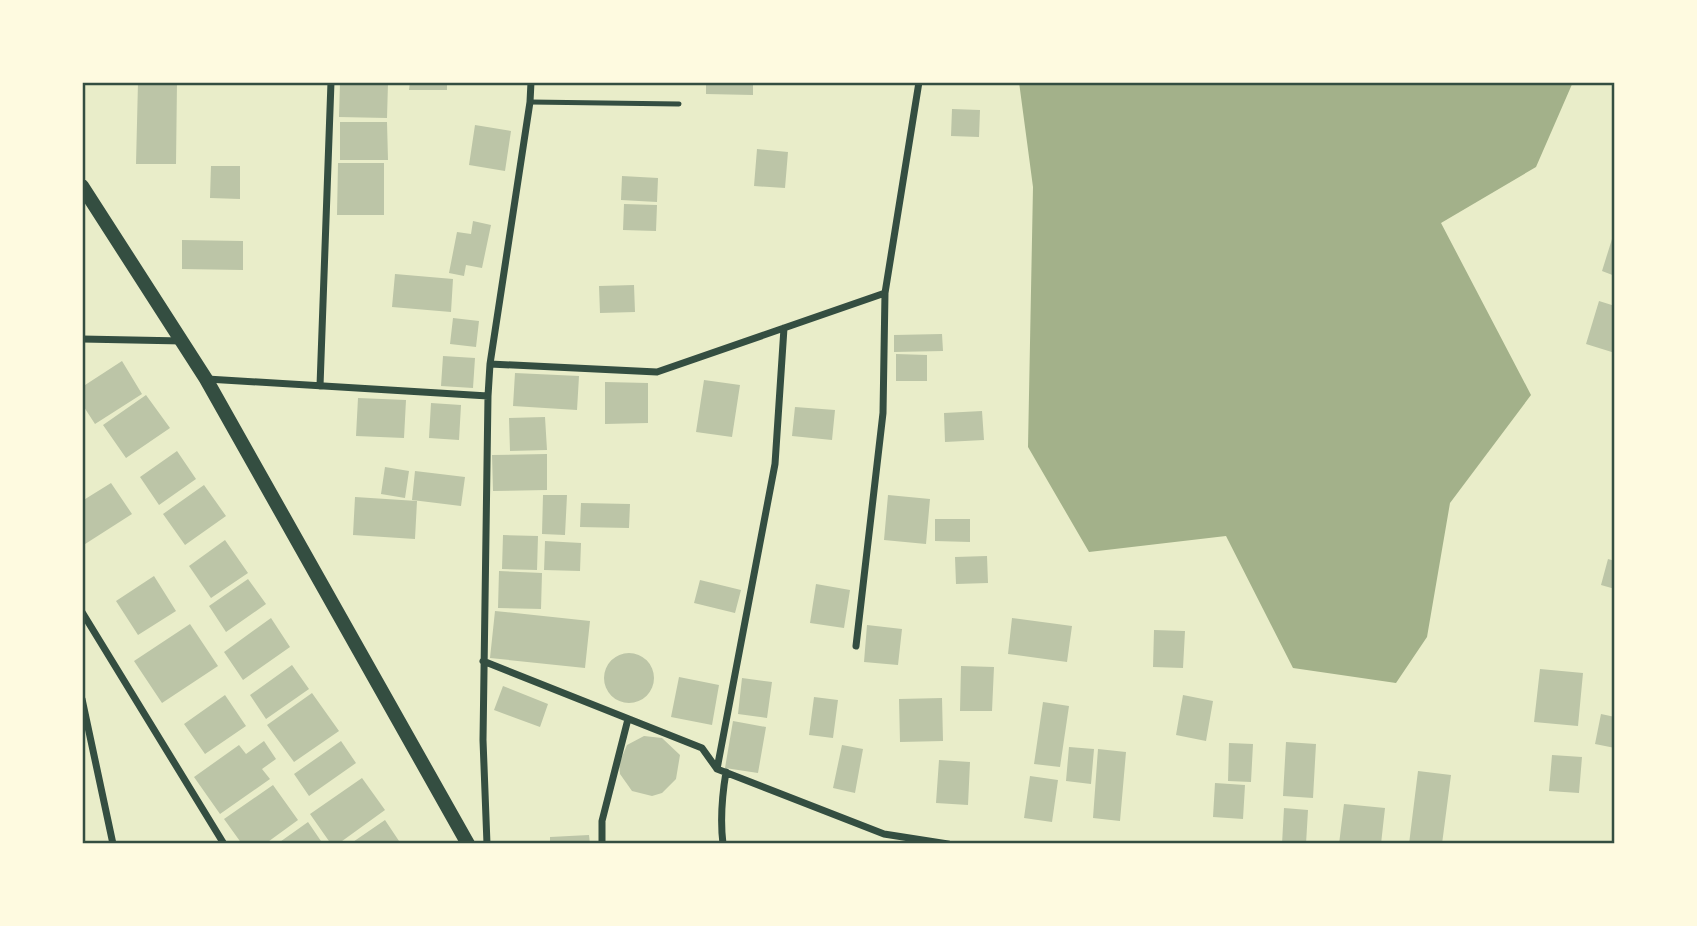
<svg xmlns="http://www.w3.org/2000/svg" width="1697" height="926" font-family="'Space Grotesk',sans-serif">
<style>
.water{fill:#a3b18a}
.building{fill:#bcc5a7}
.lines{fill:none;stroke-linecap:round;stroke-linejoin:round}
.service{stroke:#344e41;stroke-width:5}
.minor{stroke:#344e41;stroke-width:7}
.secondary{stroke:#344e41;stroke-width:14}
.neatline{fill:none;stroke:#344e41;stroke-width:2.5}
</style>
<rect width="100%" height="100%" fill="#e9edc9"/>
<path class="water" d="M1019 82H1573L1536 167 1441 223 1531 395 1450 503 1427 637 1396 683 1293 668 1226 536 1089 552 1028 447 1033 187Z"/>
<path class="building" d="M138 82H177L176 164H136Z
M410 82H447V90H409Z
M706 82H753V95L706 94Z
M340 83H388L387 118 339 117Z
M952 109 980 110 979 137 951 136Z
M340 122H387L388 160H340Z
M475 125 511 131 505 171 469 165Z
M757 149 788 152 785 188 754 186Z
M338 163H384V215H337Z
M211 166H240V199L210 198Z
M622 176 658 178 657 202 621 200Z
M624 204 657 205 656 231 623 230Z
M473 221 491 225 482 268 466 265 464 276 449 273 457 232 471 234Z
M1612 239 1615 240V276L1602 271Z
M182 240 243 241V270L182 269Z
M395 274 453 279 451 312 392 307Z
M634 285 635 312 600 313 599 286Z
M1599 301 1615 306V353L1586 344Z
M453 318 479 321 476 347 450 344Z
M942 334 943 351 894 352V335Z
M896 354 927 355V381H896Z
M443 356 475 358 473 388 441 386Z
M122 361 142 394 95 424 82 404V387Z
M515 373 579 376 577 410 513 406Z
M704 380 740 385 732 437 696 432Z
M605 382 648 383V423L605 424Z
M146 395 170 428 126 458 103 425Z
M358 398 406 400 404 438 356 436Z
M431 403 461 405 459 440 429 438Z
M795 407 835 410 832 440 792 436Z
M982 411 984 440 945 442 944 413Z
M545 417 547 450 510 451 509 418Z
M177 451 196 479 159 505 140 477Z
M547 454V490L493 491 492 455Z
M385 467 409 471 405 498 381 494Z
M415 471 465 477 461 506 412 500Z
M111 483 132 514 82 546V501Z
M204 485 226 516 185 545 163 514Z
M543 495H567L565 535 542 534Z
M888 495 930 499 926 544 884 540Z
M355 497 417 501 415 539 353 535Z
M581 503 630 504 629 528 580 527Z
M935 519H970V542L935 541Z
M503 535 538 536 537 570 502 569Z
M225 540 248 573 211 598 189 566Z
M545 541 581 543 580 571 544 570Z
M987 556 988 583 956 584 955 557Z
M1608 559 1615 561V589L1601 585Z
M499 571 542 573 541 609 498 608Z
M154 576 176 611 138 635 116 601Z
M248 579 266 604 226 632 209 606Z
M700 580 741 590 735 613 694 603Z
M816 584 850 590 844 628 810 623Z
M495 611 590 621 585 668 490 658Z
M271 618 290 647 243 680 224 652Z
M1012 618 1072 626 1067 662 1008 654Z
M190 624 218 666 162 703 134 661Z
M867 625 902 629 898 665 864 662Z
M1154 630 1185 631 1183 668 1153 667Z
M604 678a25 25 0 1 1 50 0a25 25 0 1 1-50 0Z
M292 665 309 689 266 719 250 695Z
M961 666 994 667 992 711H960Z
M1540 669 1583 673 1578 726 1534 722Z
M679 677 719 685 712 725 671 717Z
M742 678 772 682 767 718 738 714Z
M503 686 548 704 540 727 494 710Z
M312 693 339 731 294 762 267 725Z
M225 695 246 726 205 754 184 724Z
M1183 695 1213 701 1206 741 1176 735Z
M814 697 838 700 833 738 809 735Z
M942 698 943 741 900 742 899 699Z
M1043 702 1069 706 1060 767 1034 764Z
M1601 714 1615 717V748L1595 744Z
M733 721 766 727 758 773 725 768Z
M644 736 662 738 680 755 676 779 662 793 652 796 632 791 620 774 619 764 627 745Z
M264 741 276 759 262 769 270 779 220 814 194 777 239 745 246 754Z
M341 741 356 763 309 796 294 774Z
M1286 742 1316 744 1313 798 1283 796Z
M1229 743 1253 744 1251 782 1228 781Z
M842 745 863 749 855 793 833 788Z
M1069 747 1094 749 1091 784 1066 781Z
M1098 749 1126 752 1120 821 1093 818Z
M1552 755 1582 757 1579 793 1549 791Z
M939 760 970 762 968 805 936 803Z
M1418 771 1451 775 1442 844H1409Z
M1030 776 1058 780 1052 822 1024 818Z
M362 778 385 810 338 844H331L310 814Z
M1215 783 1245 785 1243 819 1213 817Z
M273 785 298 820 265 844H242L224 819Z
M1344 804 1385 808 1381 844H1339Z
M1284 808 1308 810 1306 844H1282Z
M385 820 401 844H350Z
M308 822 323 844H277Z
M589 835 590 844H550V837Z"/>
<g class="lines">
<path class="service" d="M530 102 679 104"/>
<path class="minor" d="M82 339 183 341
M490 364 657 372 885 293 919 82
M207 379 488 396
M320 386 331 82
M82 612 224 844
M856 646 883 413 885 293
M483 661 702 748 717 769 884 834 948 844
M82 699 113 844
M717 769 775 464 784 328
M487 844 483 740 488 396 490 364 530 102 531 82
M602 844V821L628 719
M723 844C720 820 722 796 726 772"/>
<path class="secondary" d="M82 186 206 379 468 844"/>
</g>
<rect width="1697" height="926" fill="none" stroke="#fefae0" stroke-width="168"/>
<rect x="84" y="84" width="1529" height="758" class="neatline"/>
</svg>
